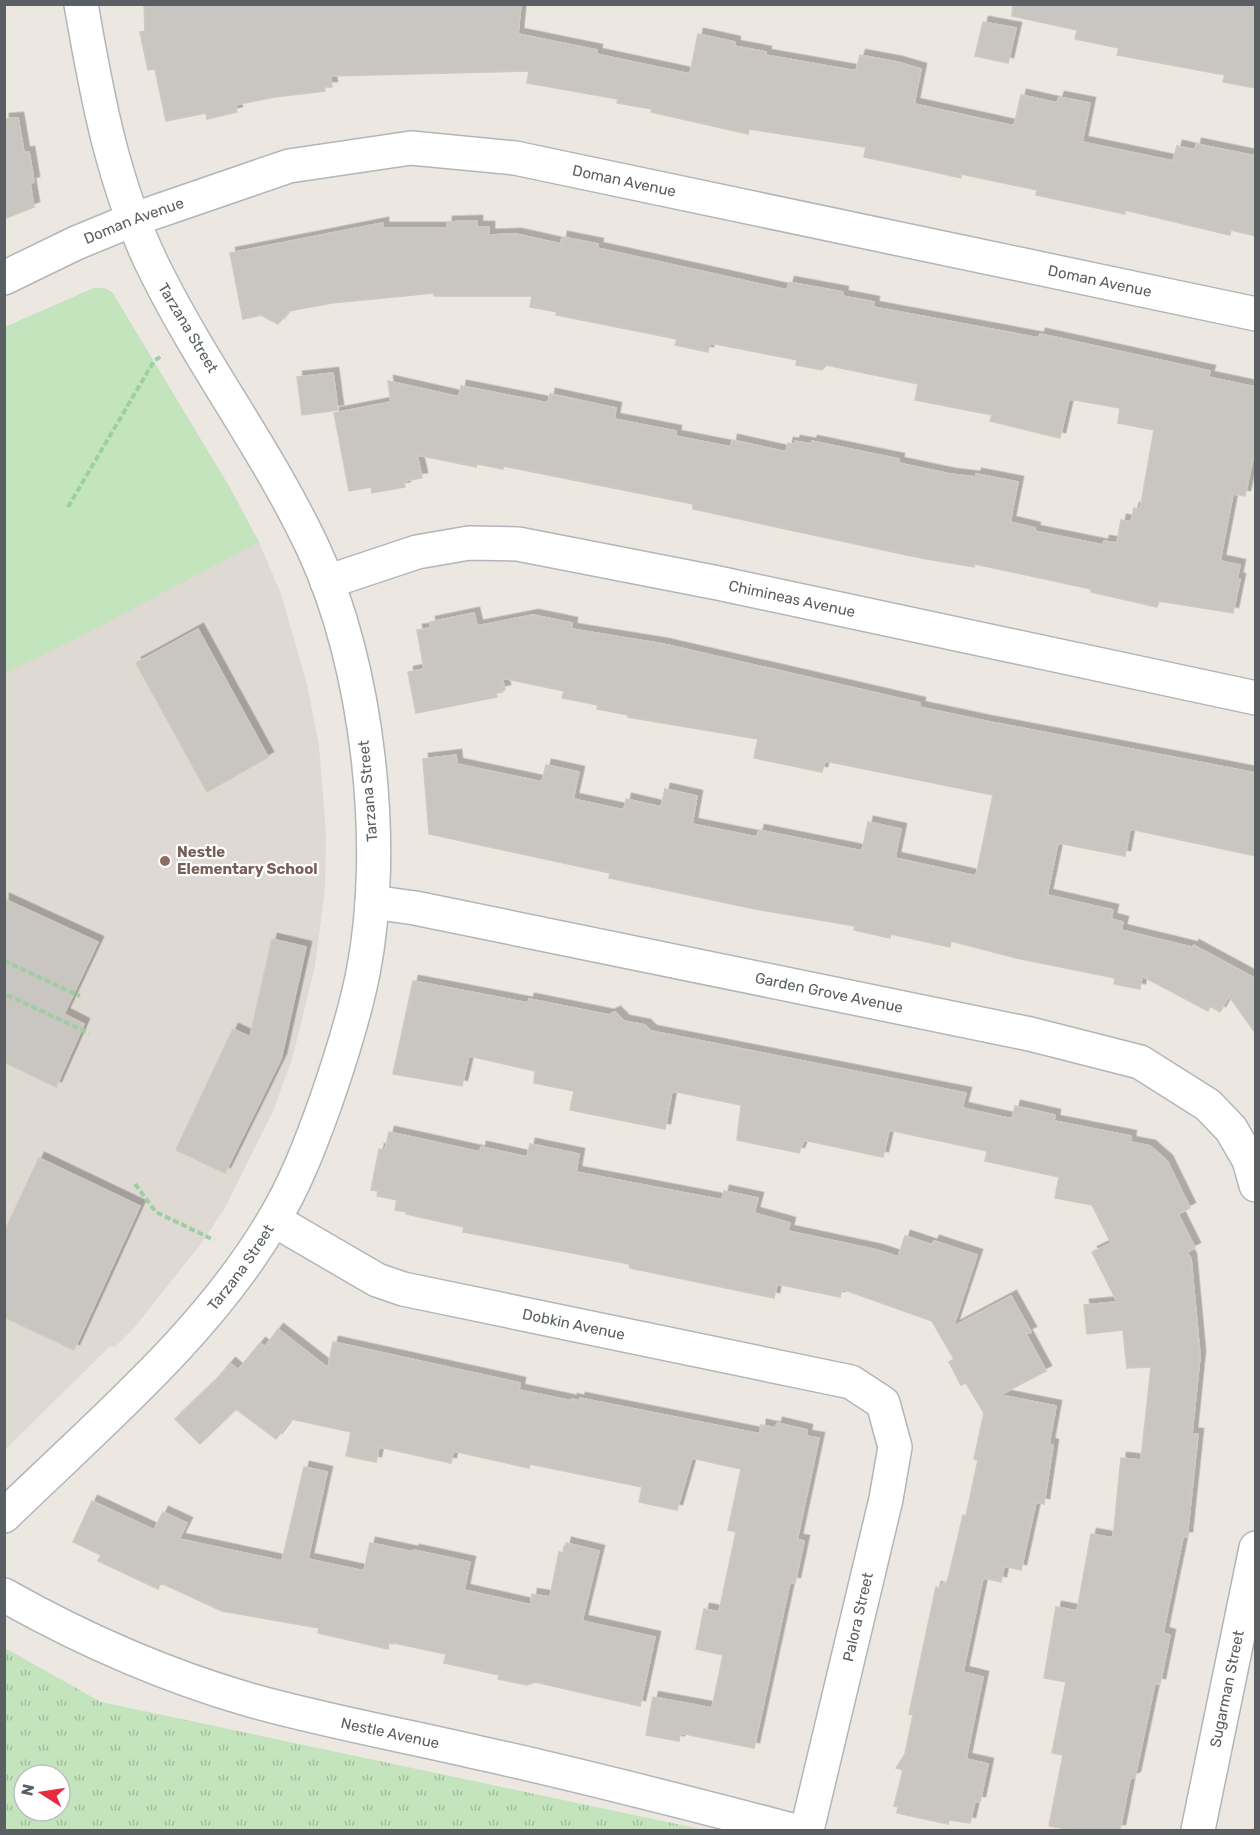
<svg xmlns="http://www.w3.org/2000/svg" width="1260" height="1835" font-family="Rubik,sans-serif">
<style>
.education{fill:#ded9d2}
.grass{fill:url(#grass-tufts);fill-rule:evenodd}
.green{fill:#c4e4bd}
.building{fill:#c9c5c0;stroke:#d1c8bf;stroke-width:1.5;filter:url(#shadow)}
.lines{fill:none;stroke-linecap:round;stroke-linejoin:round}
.minor-casing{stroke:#b2b5b9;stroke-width:36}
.path{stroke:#9ccfa1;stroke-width:4;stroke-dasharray:6 3;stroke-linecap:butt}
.minor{stroke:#fff;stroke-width:33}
.education-dot{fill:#8d6e63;stroke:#fff;stroke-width:2}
.labels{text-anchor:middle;stroke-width:4.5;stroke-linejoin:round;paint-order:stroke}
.street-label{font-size:15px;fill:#595f62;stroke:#fff}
.education-label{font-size:15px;font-weight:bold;fill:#785e54;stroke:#fff;text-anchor:start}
</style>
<defs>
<pattern id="grass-tufts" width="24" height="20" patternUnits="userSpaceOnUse" patternTransform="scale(1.5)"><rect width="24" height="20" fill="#c4e4bd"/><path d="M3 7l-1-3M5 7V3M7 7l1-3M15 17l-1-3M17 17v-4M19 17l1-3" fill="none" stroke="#a2bc9d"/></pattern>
<filter id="shadow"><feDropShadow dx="5.5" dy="-5.5" stdDeviation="0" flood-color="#0004"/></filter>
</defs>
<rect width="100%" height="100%" fill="#ece8e1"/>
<path class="education" d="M94 288H104L112 292 230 488 259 542 281 594 307 684 319 746 326 833 325 889 315 966 293 1056 274 1109 225 1208 200 1245 134 1328 115 1347 110 1346 5 1450V327Z"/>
<path class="grass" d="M5 1648 101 1702 705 1830H5ZM24 1775H60V1811H24Z"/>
<path class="green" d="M94 288H104L112 292 230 488 259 542 91 631 5 673V327Z"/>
<path class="building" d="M144 4H521L518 34 597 50 596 54 690 74 698 34 735 42 734 46 766 52 765 55 856 71 860 55 897 62 921 69 914 104 1014 126 1021 95 1057 103 1059 97 1090 103 1082 142 1173 161 1177 146 1195 150 1196 144 1256 156V236L1231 230 1230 235 1125 210V214L1036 195 1037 190 961 174V178L926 170 864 157 866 147 749 129 748 134 704 124 651 112 652 109 617 103 618 99 527 83 529 71 330 76 332 87H324L325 91 275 97 235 105 237 112 207 119 206 113 166 121 155 69 148 70 140 32 145 31Z
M1013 4H1256V88L1223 82 1225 75 1117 55 1119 48 1075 39 1077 30 1012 16Z
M983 22 1016 28 1008 63 975 56Z
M18 118 24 153 29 152 34 182 30 183 34 207 4 219V119Z
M477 221V227H489V235L516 234 561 244 562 237 598 244 597 248 787 290 789 282 843 292 842 296 874 302 873 307 1039 338 1040 334 1210 371 1208 377 1256 387V444L1245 496 1233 494 1220 561 1240 565 1237 579H1240L1233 613 1159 601 1157 607 1091 592V589L975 564 974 567 921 558 804 533 693 509V504L503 466V469L477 464 476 467 417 455 422 478 404 481 405 487 372 493 371 487 349 491 334 413 391 402 388 381 459 397 461 386 548 403 550 394 616 408 614 419 676 431 675 436 731 447 732 440 786 452 788 443 794 444 795 441 811 444 812 441 899 459 898 463 950 474 976 477V474L1018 482 1010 522 1035 528 1034 531 1103 545 1104 541 1117 543 1121 520 1131 522 1134 508 1140 510 1154 430 1118 423 1120 408 1069 399 1060 438 990 421 992 415 915 400 918 384 826 365 822 370 796 365 797 360 710 343 708 352 675 345 677 339 556 315 557 312 530 307 532 296H434V293L332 303 289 311 278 324 261 315 243 319 230 253 383 223V228H447V222Z
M333 373 338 410 302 415 297 377Z
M474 613 477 626 533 615 572 623 571 629 663 644 920 703 919 707 985 721 1256 773V856L1130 829 1125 856 1058 843 1047 895 1113 910 1111 919 1123 922 1121 930 1195 948 1193 945 1256 979V1034L1229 996 1220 1012 1210 1006 1208 1011 1142 976 1140 989 1114 984 1115 978 1016 958 951 941 950 947 891 934 890 938 854 930 855 926 755 909 609 878 610 873 429 834 423 759 456 755 457 764 542 782 546 765 579 772 573 799 624 810 626 799 661 807 665 789 697 796 692 824 757 837 759 830 862 851 868 822 901 829 895 858 976 876 993 795 825 761 822 772 754 758 758 739 628 717V715L597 709 598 705 562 698 564 691 502 678 505 690 496 692 497 697 416 713 408 672 424 669 417 630 431 628 430 622Z
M198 629 268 757 207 792 136 663Z
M4 899 98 942 64 1014 84 1024 56 1087 4 1062Z
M272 939 306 947 281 1059 225 1173 176 1150 233 1029 250 1037Z
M413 981 528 1003 529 999 609 1015 615 1012 624 1021 645 1025 651 1031 966 1093 962 1108 1012 1119 1015 1106 1055 1115 1054 1121 1131 1136 1130 1142 1150 1146 1167 1161 1190 1208 1178 1214 1195 1248 1187 1252 1191 1259 1200 1356 1192 1434H1198L1187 1537H1183L1163 1633 1170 1635 1160 1684 1155 1683 1135 1777 1130 1779 1120 1830H1071L1049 1826 1063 1755 1052 1753 1066 1682 1044 1678 1056 1607 1077 1611 1091 1534 1113 1538 1121 1458 1141 1460 1151 1367 1127 1368 1123 1330 1087 1334 1084 1305 1117 1302 1092 1252 1111 1243 1092 1205 1055 1198 1059 1177 985 1161 987 1151 889 1130 883 1157 804 1140 799 1153 737 1140 741 1105 672 1091 665 1129 570 1110 574 1091 534 1083 535 1071 469 1056 462 1086 393 1074Z
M389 1132 480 1152 481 1147 527 1157 530 1144 579 1154 576 1172 722 1200 724 1191 758 1198 754 1213 790 1223 788 1231 877 1250 898 1257 905 1236 932 1245 934 1241 977 1255 953 1327 1011 1296 1031 1332 1026 1334 1046 1371 1000 1395 1056 1406 1049 1444 1053 1445 1044 1504 1036 1502 1021 1570 1004 1566 1001 1582 983 1578 963 1672 983 1677 966 1759 988 1764 980 1802 975 1801 970 1823 949 1820 948 1824 897 1813 898 1807 894 1806 903 1770 896 1768 905 1754 913 1715 909 1714 936 1587 941 1589 943 1583 947 1584 963 1515 966 1516 978 1460 974 1459 984 1413 966 1383 961 1385 949 1362 954 1359 932 1321 842 1289 840 1297 777 1284 774 1298 630 1268 629 1264 463 1232 464 1227 406 1214V1212L395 1210 397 1200 377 1196 378 1191 371 1190 379 1149 385 1150Z
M39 1158 140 1206 74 1350 4 1317V1233Z
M278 1329 328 1368 333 1342 520 1383 519 1390 572 1401V1399L579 1401 580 1398 760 1434 761 1425 776 1428 777 1423 807 1430 806 1436 819 1438 797 1540 804 1541 795 1583 790 1582 754 1748 680 1733 679 1741 646 1735 653 1697 712 1708 723 1655 696 1649 704 1609 719 1612 736 1532 728 1530 741 1469 692 1458 677 1510 639 1502 642 1487 530 1464 529 1468 453 1451 451 1463 379 1447 376 1462 346 1456 351 1432 291 1419 276 1439 236 1409 200 1444 175 1419 216 1380 230 1363 238 1370 260 1343 265 1347Z
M304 1467 327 1472 308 1559 364 1571 370 1543 413 1552 414 1550 470 1562 464 1590 531 1605 532 1594 550 1597 559 1552 564 1553 566 1543 599 1551 582 1621 655 1637 640 1706 535 1682 527 1685 498 1679 499 1675 444 1663 446 1654 389 1642 388 1649 318 1633 319 1628 222 1611 161 1583 158 1589 98 1561 101 1555 73 1542 92 1501 154 1530 163 1512 187 1523 179 1539 282 1561Z"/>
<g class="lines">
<defs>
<g id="minor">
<path id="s1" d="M4 278 76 243 132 220 289 166 411 148 515 158 1256 314"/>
<path id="s2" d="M327 582 417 552 469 543 518 544 718 583 1256 698"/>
<path id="s3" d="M372 902 415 908 1030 1034 1140 1062 1208 1105 1231 1129 1249 1160 1256 1185"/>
<path id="s4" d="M274 1220 377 1280 403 1289 851 1382 883 1403 895 1447 886 1499 807 1830"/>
<path id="s5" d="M4 1516C98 1424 206 1335 273 1221 295 1185 311 1143 325 1104 340 1061 354 1018 363 973 388 846 368 665 313 548 268 452 204 368 157 274 114 190 97 97 81 4"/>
<path id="s6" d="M4 1595C82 1639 164 1675 250 1700 325 1721 403 1735 480 1753 585 1776 688 1803 792 1830"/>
<path id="s7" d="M1198 1830 1256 1548"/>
</g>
</defs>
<use href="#minor" class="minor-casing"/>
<path class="path" d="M68 507 154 361 163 355
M4 961 80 996
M7 995 89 1033
M135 1184 156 1212 214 1240"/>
<use href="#minor" class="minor"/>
</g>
<circle class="education-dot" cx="165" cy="861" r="6"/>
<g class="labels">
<g class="street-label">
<text dy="5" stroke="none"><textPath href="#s1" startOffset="646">Doman Avenue</textPath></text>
<text dy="5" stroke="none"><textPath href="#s1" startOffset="142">Doman Avenue</textPath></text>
<text dy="5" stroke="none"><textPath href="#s1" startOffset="1132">Doman Avenue</textPath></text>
<text transform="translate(188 328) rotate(59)" y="5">Tarzana Street</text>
<text dy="5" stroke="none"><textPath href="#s2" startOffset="476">Chimineas Avenue</textPath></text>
<text transform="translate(368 791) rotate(-95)" y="5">Tarzana Street</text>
<text dy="5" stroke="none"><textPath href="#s3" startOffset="466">Garden Grove Avenue</textPath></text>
<text dy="5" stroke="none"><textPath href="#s5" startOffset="344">Tarzana Street</textPath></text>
<text dy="5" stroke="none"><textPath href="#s4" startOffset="321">Dobkin Avenue</textPath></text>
<text transform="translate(858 1617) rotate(-77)" y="5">Palora Street</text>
<text dy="5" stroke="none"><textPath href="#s7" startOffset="144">Sugarman Street</textPath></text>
<text dy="5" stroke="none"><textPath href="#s6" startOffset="412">Nestle Avenue</textPath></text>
</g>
<g class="education-label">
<text x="177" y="857">Nestle<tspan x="177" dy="17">Elementary School</tspan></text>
</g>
</g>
<rect width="1260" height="1835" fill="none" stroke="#595f62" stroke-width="12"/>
<g transform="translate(42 1793) rotate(282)"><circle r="28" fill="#ffffff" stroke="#bdbfc0" stroke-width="1.5"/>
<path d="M0-4.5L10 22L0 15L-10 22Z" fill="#e72c40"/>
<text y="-9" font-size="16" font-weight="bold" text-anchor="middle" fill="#595f62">N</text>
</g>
</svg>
